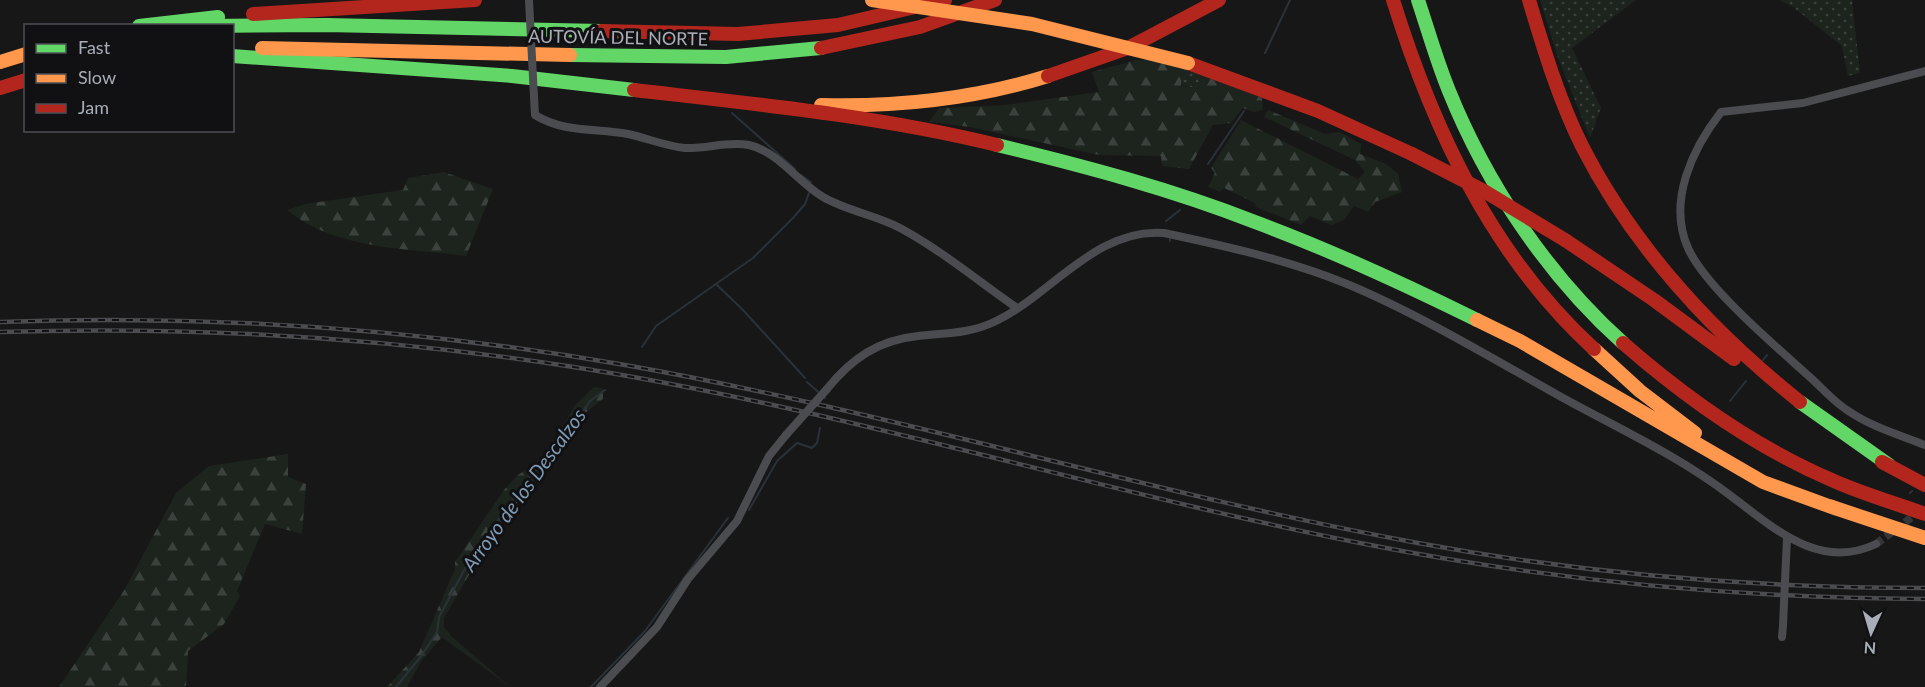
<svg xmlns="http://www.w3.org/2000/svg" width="1925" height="687" font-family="Lato,sans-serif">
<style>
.grass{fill:url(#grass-dots)}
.forest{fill:url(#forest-firs)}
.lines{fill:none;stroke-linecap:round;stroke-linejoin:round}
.stream{stroke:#2a3239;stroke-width:2}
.street-tunnel{stroke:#343537;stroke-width:8;stroke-dasharray:8 4;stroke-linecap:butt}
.street{stroke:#4b4c50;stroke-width:8}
.fast{stroke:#63d668;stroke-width:14}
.slow{stroke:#ff974d;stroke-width:14}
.jam{stroke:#b3261e;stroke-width:14}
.rail-casing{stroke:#4b4c4f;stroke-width:4.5}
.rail{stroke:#111113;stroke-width:2;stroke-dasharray:7;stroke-linecap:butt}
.street-bridge{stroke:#4b4c50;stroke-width:8}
.slow-bridge{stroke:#ff974d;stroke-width:14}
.jam-bridge{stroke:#b3261e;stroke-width:14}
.labels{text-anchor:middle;stroke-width:6;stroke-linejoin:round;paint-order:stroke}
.street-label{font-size:18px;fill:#a8adb8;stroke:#111113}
.water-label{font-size:20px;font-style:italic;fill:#7f9bb3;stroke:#111113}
</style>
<defs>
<pattern id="grass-dots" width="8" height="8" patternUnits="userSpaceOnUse" patternTransform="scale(1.5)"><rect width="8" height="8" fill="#1d241e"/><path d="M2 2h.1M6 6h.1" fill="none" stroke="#3b413d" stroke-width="1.8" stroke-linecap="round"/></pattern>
<pattern id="forest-firs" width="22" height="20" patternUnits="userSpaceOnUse" patternTransform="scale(1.5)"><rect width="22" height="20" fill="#1d241e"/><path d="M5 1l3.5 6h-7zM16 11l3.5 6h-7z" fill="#3b413d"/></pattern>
</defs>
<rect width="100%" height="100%" fill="#171717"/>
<path class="grass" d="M1540 0H1636L1572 48 1601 108 1590 138 1557 55Z
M1779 0H1852L1860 73 1848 76 1842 46 1793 7Z
M1181 68 1203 76 1200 89 1180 85Z"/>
<path class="forest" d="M1136 60H1154L1181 68V86L1199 89 1203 76 1262 98 1263 110 1254 112 1243 108 1231 123 1213 125 1189 169 1162 166 1161 156 1099 155 970 127 929 122 939 108 1005 105 1099 92 1092 72Z
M1268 110 1325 134 1340 132 1361 144 1360 154 1386 164 1398 174 1402 192 1375 202 1368 212 1354 206 1344 220 1331 225 1310 216 1301 225 1256 207 1255 203 1224 188 1220 192 1208 187 1215 173 1211 168 1241 120 1358 179 1365 172 1355 160 1264 117Z
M444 172 493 189 466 256C406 248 336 250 287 210L305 204 403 190 408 178Z
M594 387 603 389V399L584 414 563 448 532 483 488 542 444 618V627L451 636 510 687 442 637 422 660 407 687H387L419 652 455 569V562L504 490 518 475 536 463 558 435 575 405Z
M288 454V477L306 484 302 534 265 524 237 591 240 596 224 624 188 651 186 687H59L125 589 176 493 209 466Z"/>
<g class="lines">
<path class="stream" d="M1265 53 1290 0
M732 113 795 169
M1208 164 1244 111
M801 175 811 182
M1166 221 1180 210
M1170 241V239
M716 284 743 310 805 378
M642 347 656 326 753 258 793 218 805 204 809 193
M1763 360 1767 355
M807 382 825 398
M1730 401 1746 381
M1910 493 1912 491
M749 510 777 461 797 443 812 448 817 443 820 428
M396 687 422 655 437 632 439 617 469 561 526 481 571 429 590 401 605 390
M591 687 645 631 728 518"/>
<path class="street-tunnel" d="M1876 544 1920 511"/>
<path class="street" d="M1925 71 1803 103 1721 112C1693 148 1667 201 1688 248 1705 287 1778 348 1812 379 1824 390 1836 404 1850 412 1872 427 1900 435 1925 445
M534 97 535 115C564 133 596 128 628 134 647 138 665 146 685 148 707 149 727 141 749 145 777 151 799 183 823 197 847 211 876 215 900 228 941 250 978 281 1017 308
M827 389C851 359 878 340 918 336 944 333 969 334 994 322 1049 297 1096 227 1164 233 1225 246 1289 260 1347 284 1419 314 1495 360 1563 398 1620 429 1680 457 1731 496 1774 528 1819 571 1876 544
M1786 559 1787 538
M1782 637 1783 625
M600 687 657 627 688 579 737 521 769 456 786 435"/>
<path class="fast" d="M1418 0C1428 30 1437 62 1449 91 1487 185 1548 276 1623 343
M139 26 218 17
M207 26 327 25 601 31
M570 55 726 57 821 48
M232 56 512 76 634 90
M997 145C1084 166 1171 189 1255 222 1331 250 1404 284 1477 320
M1800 402 1889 465"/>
<path class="slow" d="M262 48 570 55
M0 62 26 54
M821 105C899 107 974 99 1048 76
M1477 320 1520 341 1763 482 1837 509
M1594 349 1640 391 1695 433
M1829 506 1925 538"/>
<path class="jam" d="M1393 0C1433 129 1492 256 1594 349
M1529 0C1544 50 1559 100 1582 146 1634 248 1711 331 1800 402
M253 14 475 0
M601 31 738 34 838 25 945 0
M821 48 920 27 995 0
M1188 63 1318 111 1412 154
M1048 76 1128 48 1219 0
M0 88 26 80
M634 90C755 104 879 116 997 145
M1565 240 1654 300 1734 359
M1623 343C1687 399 1756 448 1834 481 1863 494 1895 503 1925 514
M1882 462 1925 485"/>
<defs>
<path id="rail" d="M0 322C209 314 419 329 625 365 892 412 1151 494 1418 543 1585 574 1756 588 1925 588
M0 332C189 326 379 337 567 366 835 407 1094 491 1360 543 1546 580 1736 598 1925 599"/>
</defs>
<use href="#rail" class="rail-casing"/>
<use href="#rail" class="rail"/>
<path class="street-bridge" d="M529 0 534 97
M786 435 827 389
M1783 625 1786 559"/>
<path class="slow-bridge" d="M872 0 1032 24 1188 63"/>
<path class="jam-bridge" d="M1412 154 1484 191 1565 240"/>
</g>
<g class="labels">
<g class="street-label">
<text transform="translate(618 38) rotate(1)" y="6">AUTOVÍA DEL NORTE</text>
</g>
<g class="water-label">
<text transform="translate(524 490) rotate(-54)" y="7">Arroyo de los Descalzos</text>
</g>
</g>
<rect x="24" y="24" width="210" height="108" fill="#111113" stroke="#4d4f55" stroke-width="1.5"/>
<rect x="36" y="44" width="30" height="9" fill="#63d668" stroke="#4d4f55" stroke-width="1.5"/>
<text x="78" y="54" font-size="18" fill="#a8adb8">Fast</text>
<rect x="36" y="74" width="30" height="9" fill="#ff974d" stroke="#4d4f55" stroke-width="1.5"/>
<text x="78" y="84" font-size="18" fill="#a8adb8">Slow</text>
<rect x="36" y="104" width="30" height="9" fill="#b3261e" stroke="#4d4f55" stroke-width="1.5"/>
<text x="78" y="114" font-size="18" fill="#a8adb8">Jam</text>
<g transform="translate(1871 633) rotate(184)" stroke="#111113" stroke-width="4.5" paint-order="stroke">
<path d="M0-4.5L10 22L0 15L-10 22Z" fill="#a8adb8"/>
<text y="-9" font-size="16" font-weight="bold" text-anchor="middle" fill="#a8adb8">N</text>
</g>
</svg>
